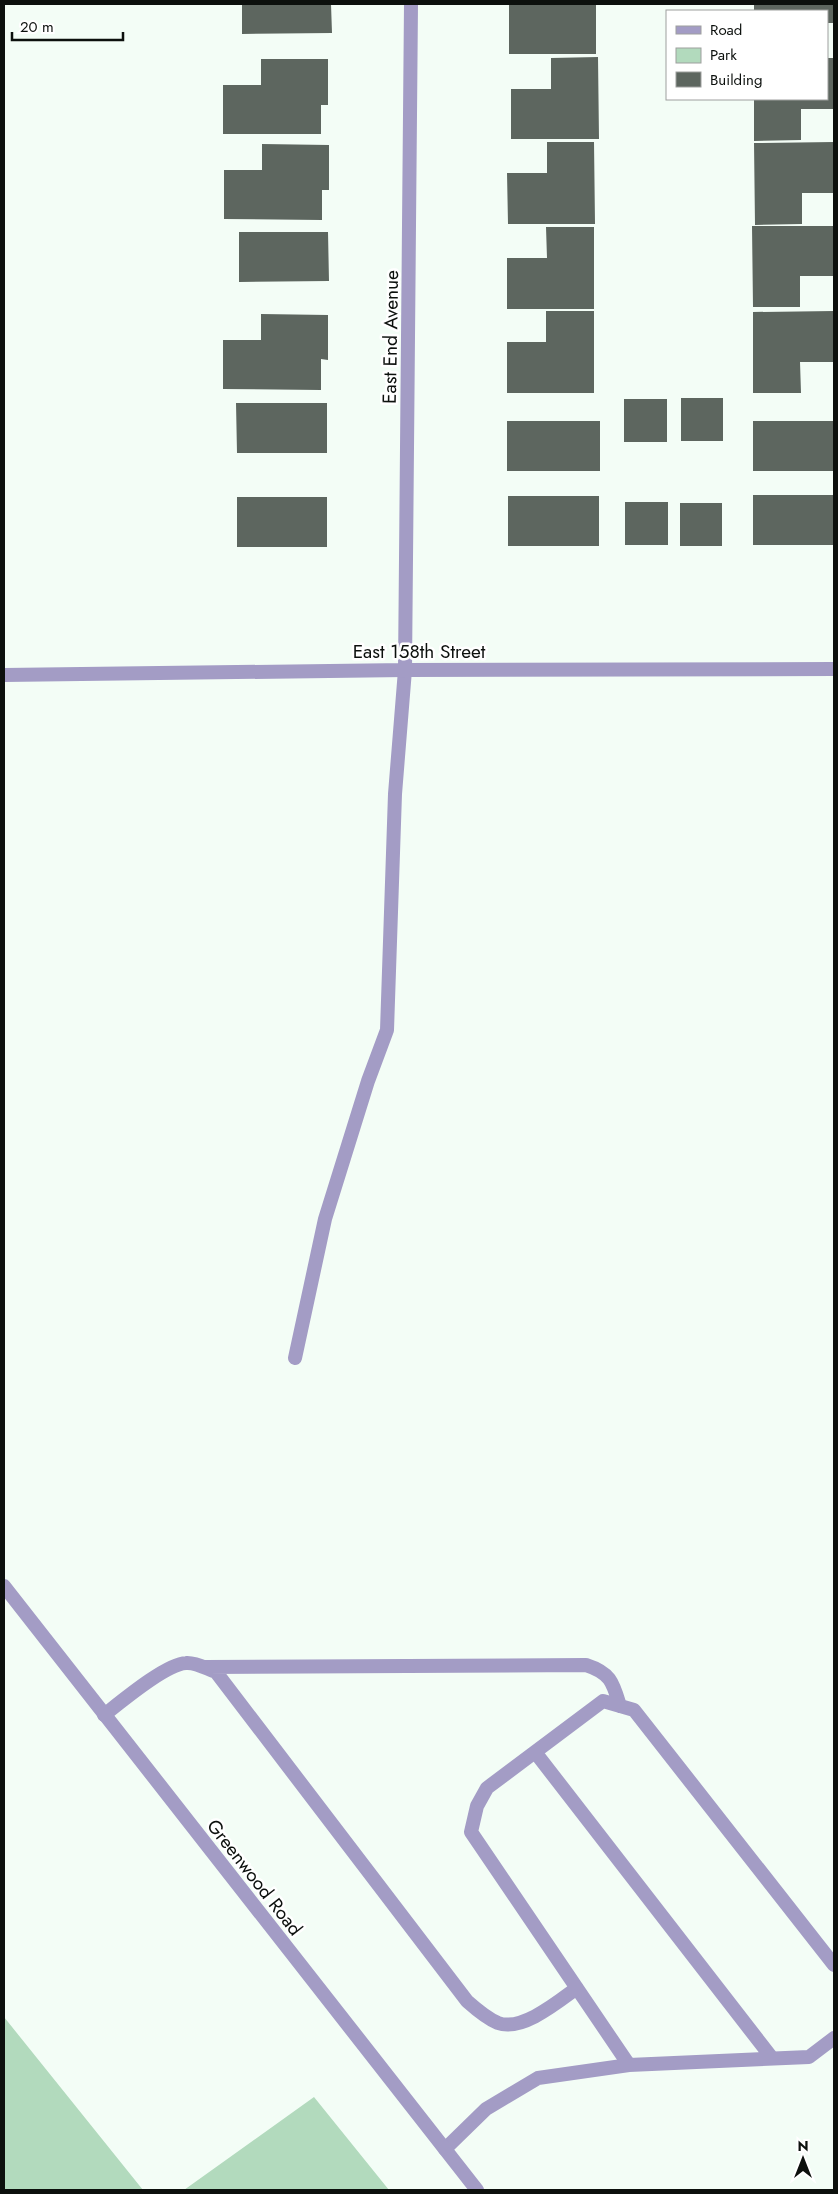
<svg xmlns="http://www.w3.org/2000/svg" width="838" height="2194" font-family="Jost,sans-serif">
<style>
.green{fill:#b2dabd}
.building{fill:#5d665f}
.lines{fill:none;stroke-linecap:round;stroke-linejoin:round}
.service{stroke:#a39cc5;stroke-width:14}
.minor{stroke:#a39cc5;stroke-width:14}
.tertiary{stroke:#a39cc5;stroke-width:14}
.labels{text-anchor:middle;stroke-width:5;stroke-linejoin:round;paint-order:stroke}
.street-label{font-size:19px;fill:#0c100d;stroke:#fff}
</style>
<rect width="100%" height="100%" fill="#f3fdf6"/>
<path class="green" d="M4 2017 143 2190H4Z
M314 2097 389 2190H184Z"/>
<path class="building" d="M242 4H331L332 33 242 34Z
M509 4H596V54H509Z
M754 4H834V23H827V11H754Z
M598 57 599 139H511V89H551V58Z
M827 58H834V109H801V140L754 141V99H827Z
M261 59H328V105H321V134H223V85H261Z
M547 142H594L595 224H508L507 173H547Z
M834 142V193H802V224L755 225 754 143Z
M262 144 329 145V190H322V220L224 219V170H262Z
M752 226H834V276H800V307H753Z
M546 227H594V309H507V258H547Z
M239 232H328L329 281 239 282Z
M546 311H594V393H507V342H546Z
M834 311V362H800L801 393H753V312Z
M261 314 328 315V360L321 359V390L223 389V340H261Z
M681 398H723V441H681Z
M624 399H667V442H624Z
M236 403H327V453H237Z
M507 421H600V471H507Z
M753 421H834V471H753Z
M753 495H834V545H753Z
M508 496H599V546H508Z
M237 497H327V547H237Z
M625 502H668V545H625Z
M680 503H722V546H680Z"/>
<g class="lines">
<path class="service" d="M295 1358 325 1219 368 1081 387 1030 395 794 405 670
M206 1667 586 1665C611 1673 613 1683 620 1706
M104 1715C122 1701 166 1664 186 1663 196 1662 207 1669 216 1672L467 2001C476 2009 486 2018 498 2023 522 2032 559 2001 577 1988
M535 1752 772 2058
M629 2065 471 1832 477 1806 487 1788 603 1701 634 1710 834 1965
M445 2149 486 2109 538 2078 629 2065 809 2057 834 2038"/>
<path class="minor" d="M405 670 411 4
M4 675 405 670 834 669"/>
<path class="tertiary" d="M4 1586 477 2190"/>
</g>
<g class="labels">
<g class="street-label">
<text transform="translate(390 337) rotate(-89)" y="7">East End Avenue</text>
<text x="419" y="658">East 158th Street</text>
<text transform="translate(255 1877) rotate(52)" y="7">Greenwood Road</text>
</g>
</g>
<rect width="838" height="2194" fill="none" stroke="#0c100d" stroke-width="10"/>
<rect x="666" y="10" width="162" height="90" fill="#ffffff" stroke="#9e9f9e"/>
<rect x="676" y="26" width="25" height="8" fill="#a39cc5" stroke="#9e9f9e"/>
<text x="710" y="35" font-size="15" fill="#0c100d">Road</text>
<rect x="676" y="48" width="25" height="15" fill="#b2dabd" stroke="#9e9f9e"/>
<text x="710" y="60" font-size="15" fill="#0c100d">Park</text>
<rect x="676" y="72" width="25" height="15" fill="#5d665f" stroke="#9e9f9e"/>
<text x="710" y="85" font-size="15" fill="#0c100d">Building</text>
<g transform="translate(803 2159)" stroke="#ffffff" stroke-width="4" paint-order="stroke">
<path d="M0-4L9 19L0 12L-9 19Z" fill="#0c100d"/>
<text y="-8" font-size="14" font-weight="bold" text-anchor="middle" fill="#0c100d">N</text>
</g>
<path d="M12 32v8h111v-8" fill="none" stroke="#0c100d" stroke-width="2.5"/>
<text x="20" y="32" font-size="15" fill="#0c100d" stroke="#ffffff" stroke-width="4" paint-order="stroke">20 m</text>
</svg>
